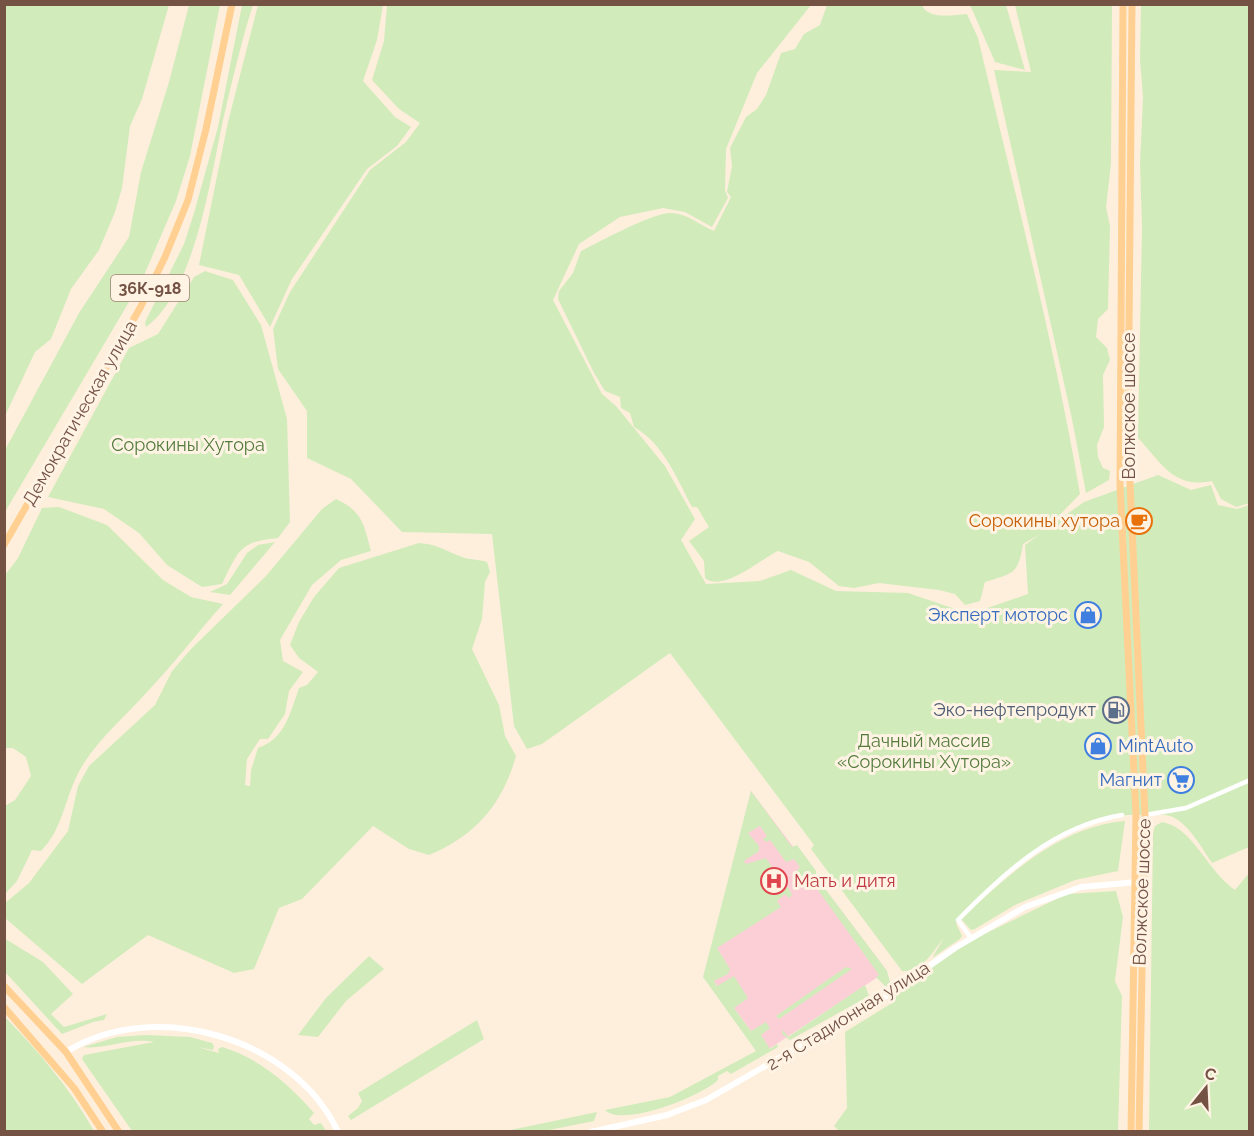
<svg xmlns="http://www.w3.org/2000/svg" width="1254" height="1136" font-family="Raleway,sans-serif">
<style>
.medical{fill:#fccfd7}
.green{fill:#d1ebbb}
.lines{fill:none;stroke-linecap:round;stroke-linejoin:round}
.street{stroke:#fff;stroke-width:4.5}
.secondary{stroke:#fff;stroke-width:6}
.primary{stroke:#ffd092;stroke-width:7}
.labels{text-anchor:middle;stroke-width:6;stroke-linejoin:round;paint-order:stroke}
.shield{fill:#fff3e4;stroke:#9e8375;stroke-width:1.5}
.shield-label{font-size:16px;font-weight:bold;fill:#745345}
.street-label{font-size:18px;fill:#745345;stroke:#fff3e4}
.park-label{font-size:18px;fill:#527b3c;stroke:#fff3e4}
.food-label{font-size:18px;fill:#c56008;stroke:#fff3e4;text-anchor:end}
.shop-label{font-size:18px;fill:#366cbe;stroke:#fff3e4;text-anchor:end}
.service-label{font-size:18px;fill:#4e5e75;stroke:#fff3e4;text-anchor:end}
.health-label{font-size:18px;fill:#be3a42;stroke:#fff3e4;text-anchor:start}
</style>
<rect width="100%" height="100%" fill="#feefdd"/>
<path class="medical" d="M751 791 887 971 766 1051 707 972Z"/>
<path class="green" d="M5 4 169 5 142 99 130 126 122 188 115 212 99 250 71 289 51 339 35 352 5 416Z
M189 5H220L190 156 176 201 142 280 5 512V450L79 313 129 237 141 172 169 82Z
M242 5H253C241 42 232 82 223 120 211 176 195 292 146 327L145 322 184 244 194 213 218 127Z
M258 5H383L377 40 363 81 395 117 411 127 397 146 367 169 292 279 270 327 239 275 199 265 228 122Z
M387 5H811L757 73 726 149 725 190 728 198 712 227 685 212 663 208 620 217 579 244 553 300 602 394 616 406 665 466 695 519 681 540 706 584 760 581 791 570 836 591 908 593 970 614 1028 594 1025 545 1040 534 1023 544C1018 575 1013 573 985 582L980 601 965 605 955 594 939 590 879 583 854 588 839 586 809 562 778 551C761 559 723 593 705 578L704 561 689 541 709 527 697 507H692C677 479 663 443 634 427L630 413 621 408 620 397 605 391 594 373 558 299 559 291 573 273 581 251C599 242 654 212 671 213 686 213 700 225 714 231L731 197 727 192 732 166 730 148 746 117 757 109 766 95 781 53 795 49 804 34 820 25 827 5H922C928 20 953 15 967 14L978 38C1014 190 1054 341 1080 494L1047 528 1084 502 1158 475 1191 490 1211 485 1218 505 1237 509 1249 505V847L1212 863C1202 849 1188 822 1170 816 1161 813 1152 816 1143 815 1070 811 1000 870 956 923L962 936 960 939 932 958 944 938C933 951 921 974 902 971L811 849 814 845 670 653 542 744 527 749 514 726 492 534 402 532 351 479 307 458V411L278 369 273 329 290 292 370 170 406 142 420 123 399 109 372 80 384 41Z
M967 5H1006L1025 70 995 62 971 7Z
M1015 5H1112L1111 164 1106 207 1110 226 1108 309 1098 319 1096 337 1107 348 1110 360 1103 375 1104 427 1097 445 1098 457 1103 468 1110 471 1109 480 1086 493 1072 419 994 70 1031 72Z
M1141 5H1249L1250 503 1236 507 1221 499 1212 481C1173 489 1162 463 1138 438L1142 227 1140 164 1143 97 1140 60Z
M205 271 233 280 261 325 287 419 290 522 278 538C239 542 239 550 222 584L202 587 167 565 139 533 104 509 48 497 129 348 158 334 194 277Z
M336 499C362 511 364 524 371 551L341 560 312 585 280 640 283 661 303 672 289 691 285 714 268 739H260L247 759 245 785 250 786 251 770 258 748C285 739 290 713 299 688L307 685 318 672 299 658 290 645 299 622 314 597 339 568 419 543C437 544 446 551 462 557 470 560 478 559 487 562L490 572 485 582 482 619 472 649 499 705 505 736 516 756C502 805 476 835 429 855L409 849 373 826 302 899 279 908 254 969 234 973 148 935 82 984 5 918V903L29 883 68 831 78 786 89 766 155 705 172 671 192 648 266 576 322 509Z
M59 507 107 525 163 580 191 597 223 604C197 633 174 664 147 692 125 717 98 739 81 768 65 795 64 828 41 851L32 850 17 881 5 894V806L15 800 31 776 26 757 13 748H5V575L18 558 42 508Z
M275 542 230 595 210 592 227 584 247 553 258 545Z
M751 791 792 847 797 845 816 871V876L804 884 795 873 800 867 794 859 786 862 770 840 766 842 763 839 767 836 760 826 748 833 759 846V851L744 861 746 864 766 858 772 867 764 873 771 881 775 878 785 882 776 888 779 893 788 887 792 895 789 898 785 894 777 901 781 907 717 948 730 969 728 974 714 981 717 986 734 976 748 998 734 1008 751 1031 766 1022 770 1028 761 1035 770 1049 777 1044 778 1047 731 1074 727 1071 718 1076V1080C702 1096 622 1128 605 1110L670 1097 756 1051 703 977Z
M1125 821 1118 871 1075 880 1015 905 975 929 971 930 961 919C1007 876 1060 826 1125 821Z
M1162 822C1193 827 1208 872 1235 890L1249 873V1131H1149L1153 833 1155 826Z
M823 886 887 971 890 982 886 987 876 977 879 975 818 890Z
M1116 891 1123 917 1115 981 1122 996 1118 1131 840 1132 834 1126 847 1108 845 1032 892 1003 904 983 955 948 1067 894Z
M4 938 43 962 73 994 51 1014 64 1027 107 1014 104 1020 93 1022 62 1034 5 972Z
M369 956 384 969 346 1001 318 1037 298 1035 326 998Z
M846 967 852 969 779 1019 776 1016Z
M865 985 869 996 790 1040 782 1034 783 1030 788 1037Z
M4 1016C39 1052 70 1088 94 1131H5Z
M477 1020 484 1039 351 1120 348 1116 358 1108 362 1101 358 1093Z
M146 1035 190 1037 212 1043 214 1046 213 1050 197 1047 219 1053 218 1049 222 1047C259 1058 289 1084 314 1113L309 1119 314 1125 321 1123 326 1131H132L82 1059 84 1055 154 1042C130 1037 106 1050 83 1047L117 1037Z
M597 1112 594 1121 544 1131H505Z"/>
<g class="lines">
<path class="street" d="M1145 815 1186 808 1250 780
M971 938 958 920C1004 873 1054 826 1122 815"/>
<path class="secondary" d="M66 1052C153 997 294 1037 338 1132
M591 1132 667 1115 706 1100 885 997 955 948 1025 907 1081 887 1137 882"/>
<path class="primary" d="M1123 4 1120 485 1136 814 1131 1132
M1132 4 1128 438 1145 815 1139 1132
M4 545 140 308 165 257 188 200 206 129 232 4
M4 986 66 1052 119 1132
M4 1007 74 1088 103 1132"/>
</g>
<defs>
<symbol id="cafe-ring" viewBox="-11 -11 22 22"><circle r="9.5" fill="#fff3e4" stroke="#e8710a" stroke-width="1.5"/><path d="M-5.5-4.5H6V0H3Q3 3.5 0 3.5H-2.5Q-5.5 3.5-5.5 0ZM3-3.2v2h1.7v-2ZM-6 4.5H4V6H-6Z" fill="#e8710a"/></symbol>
<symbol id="shop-ring" viewBox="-11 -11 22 22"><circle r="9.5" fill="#fff3e4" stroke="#3f7fe0" stroke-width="1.5"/><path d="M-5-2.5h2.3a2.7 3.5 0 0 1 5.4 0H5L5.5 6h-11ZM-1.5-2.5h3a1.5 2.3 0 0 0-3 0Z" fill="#3f7fe0"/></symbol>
<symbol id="fuel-ring" viewBox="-11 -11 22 22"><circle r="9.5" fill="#fff3e4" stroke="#5c6f8a" stroke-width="1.5"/><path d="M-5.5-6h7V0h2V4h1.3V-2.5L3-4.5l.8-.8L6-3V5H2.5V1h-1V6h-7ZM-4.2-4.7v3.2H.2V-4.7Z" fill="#5c6f8a"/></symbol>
<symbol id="supermarket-ring" viewBox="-11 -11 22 22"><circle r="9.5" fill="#fff3e4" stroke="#3f7fe0" stroke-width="1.5"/><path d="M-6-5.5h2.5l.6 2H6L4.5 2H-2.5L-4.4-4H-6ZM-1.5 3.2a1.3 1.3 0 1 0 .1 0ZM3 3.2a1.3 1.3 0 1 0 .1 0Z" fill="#3f7fe0"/></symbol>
<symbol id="hospital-ring" viewBox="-11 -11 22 22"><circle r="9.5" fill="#fff3e4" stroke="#e0444e" stroke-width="1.5"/><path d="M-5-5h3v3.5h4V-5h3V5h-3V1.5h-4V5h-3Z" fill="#e0444e"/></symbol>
</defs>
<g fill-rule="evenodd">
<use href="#cafe-ring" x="1124" y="506" width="30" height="30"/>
<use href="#shop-ring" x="1073" y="600" width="30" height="30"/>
<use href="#fuel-ring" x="1101" y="695" width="30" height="30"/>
<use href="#shop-ring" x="1083" y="731" width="30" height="30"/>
<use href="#supermarket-ring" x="1166" y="765" width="30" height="30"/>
<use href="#hospital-ring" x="759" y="866" width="30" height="30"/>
</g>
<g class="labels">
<rect class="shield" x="111" y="275" width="78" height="26" rx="4.5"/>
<g class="shield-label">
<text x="150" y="294">36К-918</text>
</g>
<g class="street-label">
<text transform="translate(1129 406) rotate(-90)" y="6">Волжское шоссе</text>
<text transform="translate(80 413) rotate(-60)" y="6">Демократическая улица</text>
<text transform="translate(1142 892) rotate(-88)" y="6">Волжское шоссе</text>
<text transform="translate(848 1016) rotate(-32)" y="6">2-я Стадионная улица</text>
</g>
<g class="park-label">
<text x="188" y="451">Сорокины Хутора</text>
<text x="924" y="747">Дачный массив<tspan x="924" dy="21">«Сорокины Хутора»</tspan></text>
</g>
<g class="food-label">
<text x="1120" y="527">Сорокины хутора</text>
</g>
<g class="shop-label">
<text x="1068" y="621">Эксперт моторс</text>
<text x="1118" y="752" text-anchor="start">MintAuto</text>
<text x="1162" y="786">Магнит</text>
</g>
<g class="service-label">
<text x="1096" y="716">Эко-нефтепродукт</text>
</g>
<g class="health-label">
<text x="794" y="887">Мать и дитя</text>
</g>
</g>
<rect width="1254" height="1136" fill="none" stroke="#745345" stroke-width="12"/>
<g transform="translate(1206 1088) rotate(18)" stroke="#fff3e4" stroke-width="4.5" paint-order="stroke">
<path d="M0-4.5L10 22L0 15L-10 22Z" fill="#745345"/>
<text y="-9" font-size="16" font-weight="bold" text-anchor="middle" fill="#745345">С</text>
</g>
</svg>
